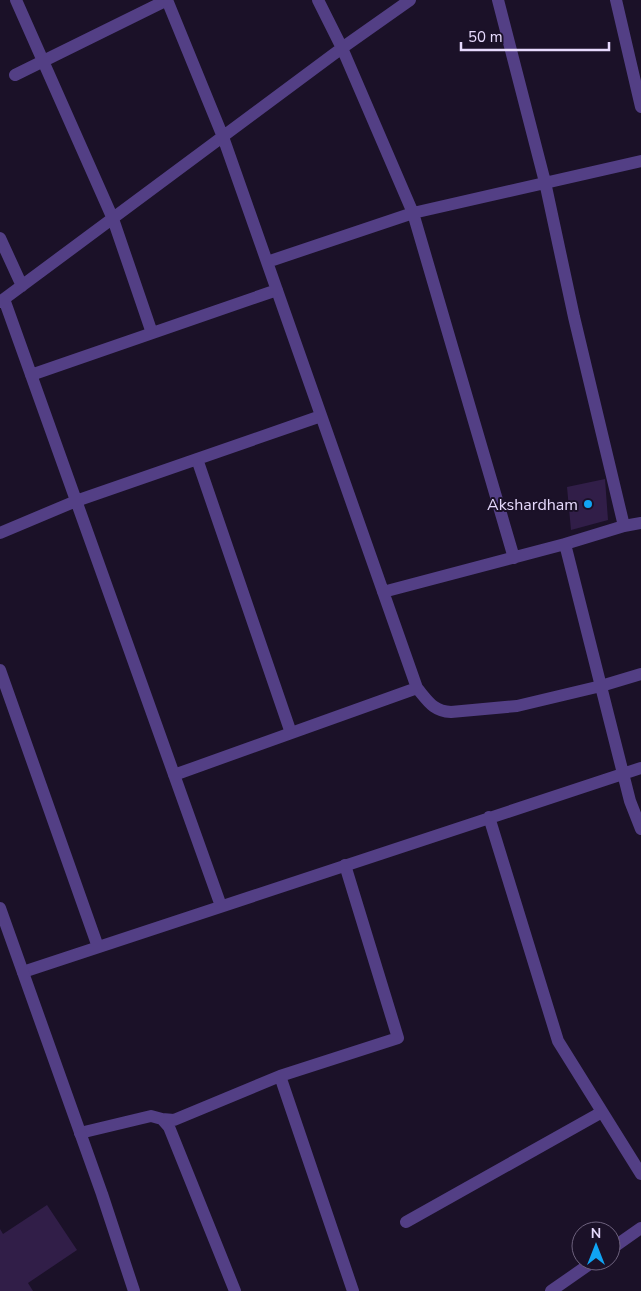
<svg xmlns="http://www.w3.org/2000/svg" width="641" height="1291" font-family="'Nunito Sans',sans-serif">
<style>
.building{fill:#311e48}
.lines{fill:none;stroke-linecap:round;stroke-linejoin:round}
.minor{stroke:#533f85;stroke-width:12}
.tertiary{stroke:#533f85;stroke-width:12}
.poi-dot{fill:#10a4f4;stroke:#1b1128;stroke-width:2}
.labels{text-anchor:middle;stroke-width:4;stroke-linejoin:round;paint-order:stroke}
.poi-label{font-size:16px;fill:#e7dafd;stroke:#1b1128;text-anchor:end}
</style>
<rect width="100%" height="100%" fill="#1b1128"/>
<path class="building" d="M605 479 608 520 571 530 567 487Z
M47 1205 77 1250 28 1283 33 1291H0V1229L3 1234Z"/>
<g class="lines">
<path class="minor" d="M16 0 113 219 152 333
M167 0 223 137 417 688 174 775
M318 0 342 48 413 213 641 161
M498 0 545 182 574 317 624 526 565 544 630 801 641 829
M616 0 641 107
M15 75 167 0
M0 238 22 286
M267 262 413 213 514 558
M4 299 221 906
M0 302 342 48 410 0
M31 375 277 290
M197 459 291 733
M624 526 641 523
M0 533 76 501 321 416
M383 592 565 544
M0 670 98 947
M417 688C428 701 433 711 451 712L517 706 601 686 641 674
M489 817 558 1041 641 1174
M345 865 398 1038 280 1076 353 1291
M23 972 641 768
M162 1119 174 1120 280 1076
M80 1133 151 1116 162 1119 169 1127 235 1291
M406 1222 602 1112
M611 1249 641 1228
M551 1291 594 1261"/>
<path class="tertiary" d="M0 908 102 1194 134 1291"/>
</g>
<circle class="poi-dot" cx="588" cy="504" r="5"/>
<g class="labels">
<g class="poi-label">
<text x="578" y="510">Akshardham</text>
</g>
</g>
<g transform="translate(596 1246)"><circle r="24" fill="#1b1128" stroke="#6d617d"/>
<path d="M0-4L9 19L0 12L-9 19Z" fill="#10a4f4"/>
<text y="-8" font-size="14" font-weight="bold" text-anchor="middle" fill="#e7dafd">N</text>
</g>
<path d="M461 42v8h148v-8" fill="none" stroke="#e7dafd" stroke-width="2.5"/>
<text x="468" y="42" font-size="15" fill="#e7dafd" stroke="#1b1128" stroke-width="4" paint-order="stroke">50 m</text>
</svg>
